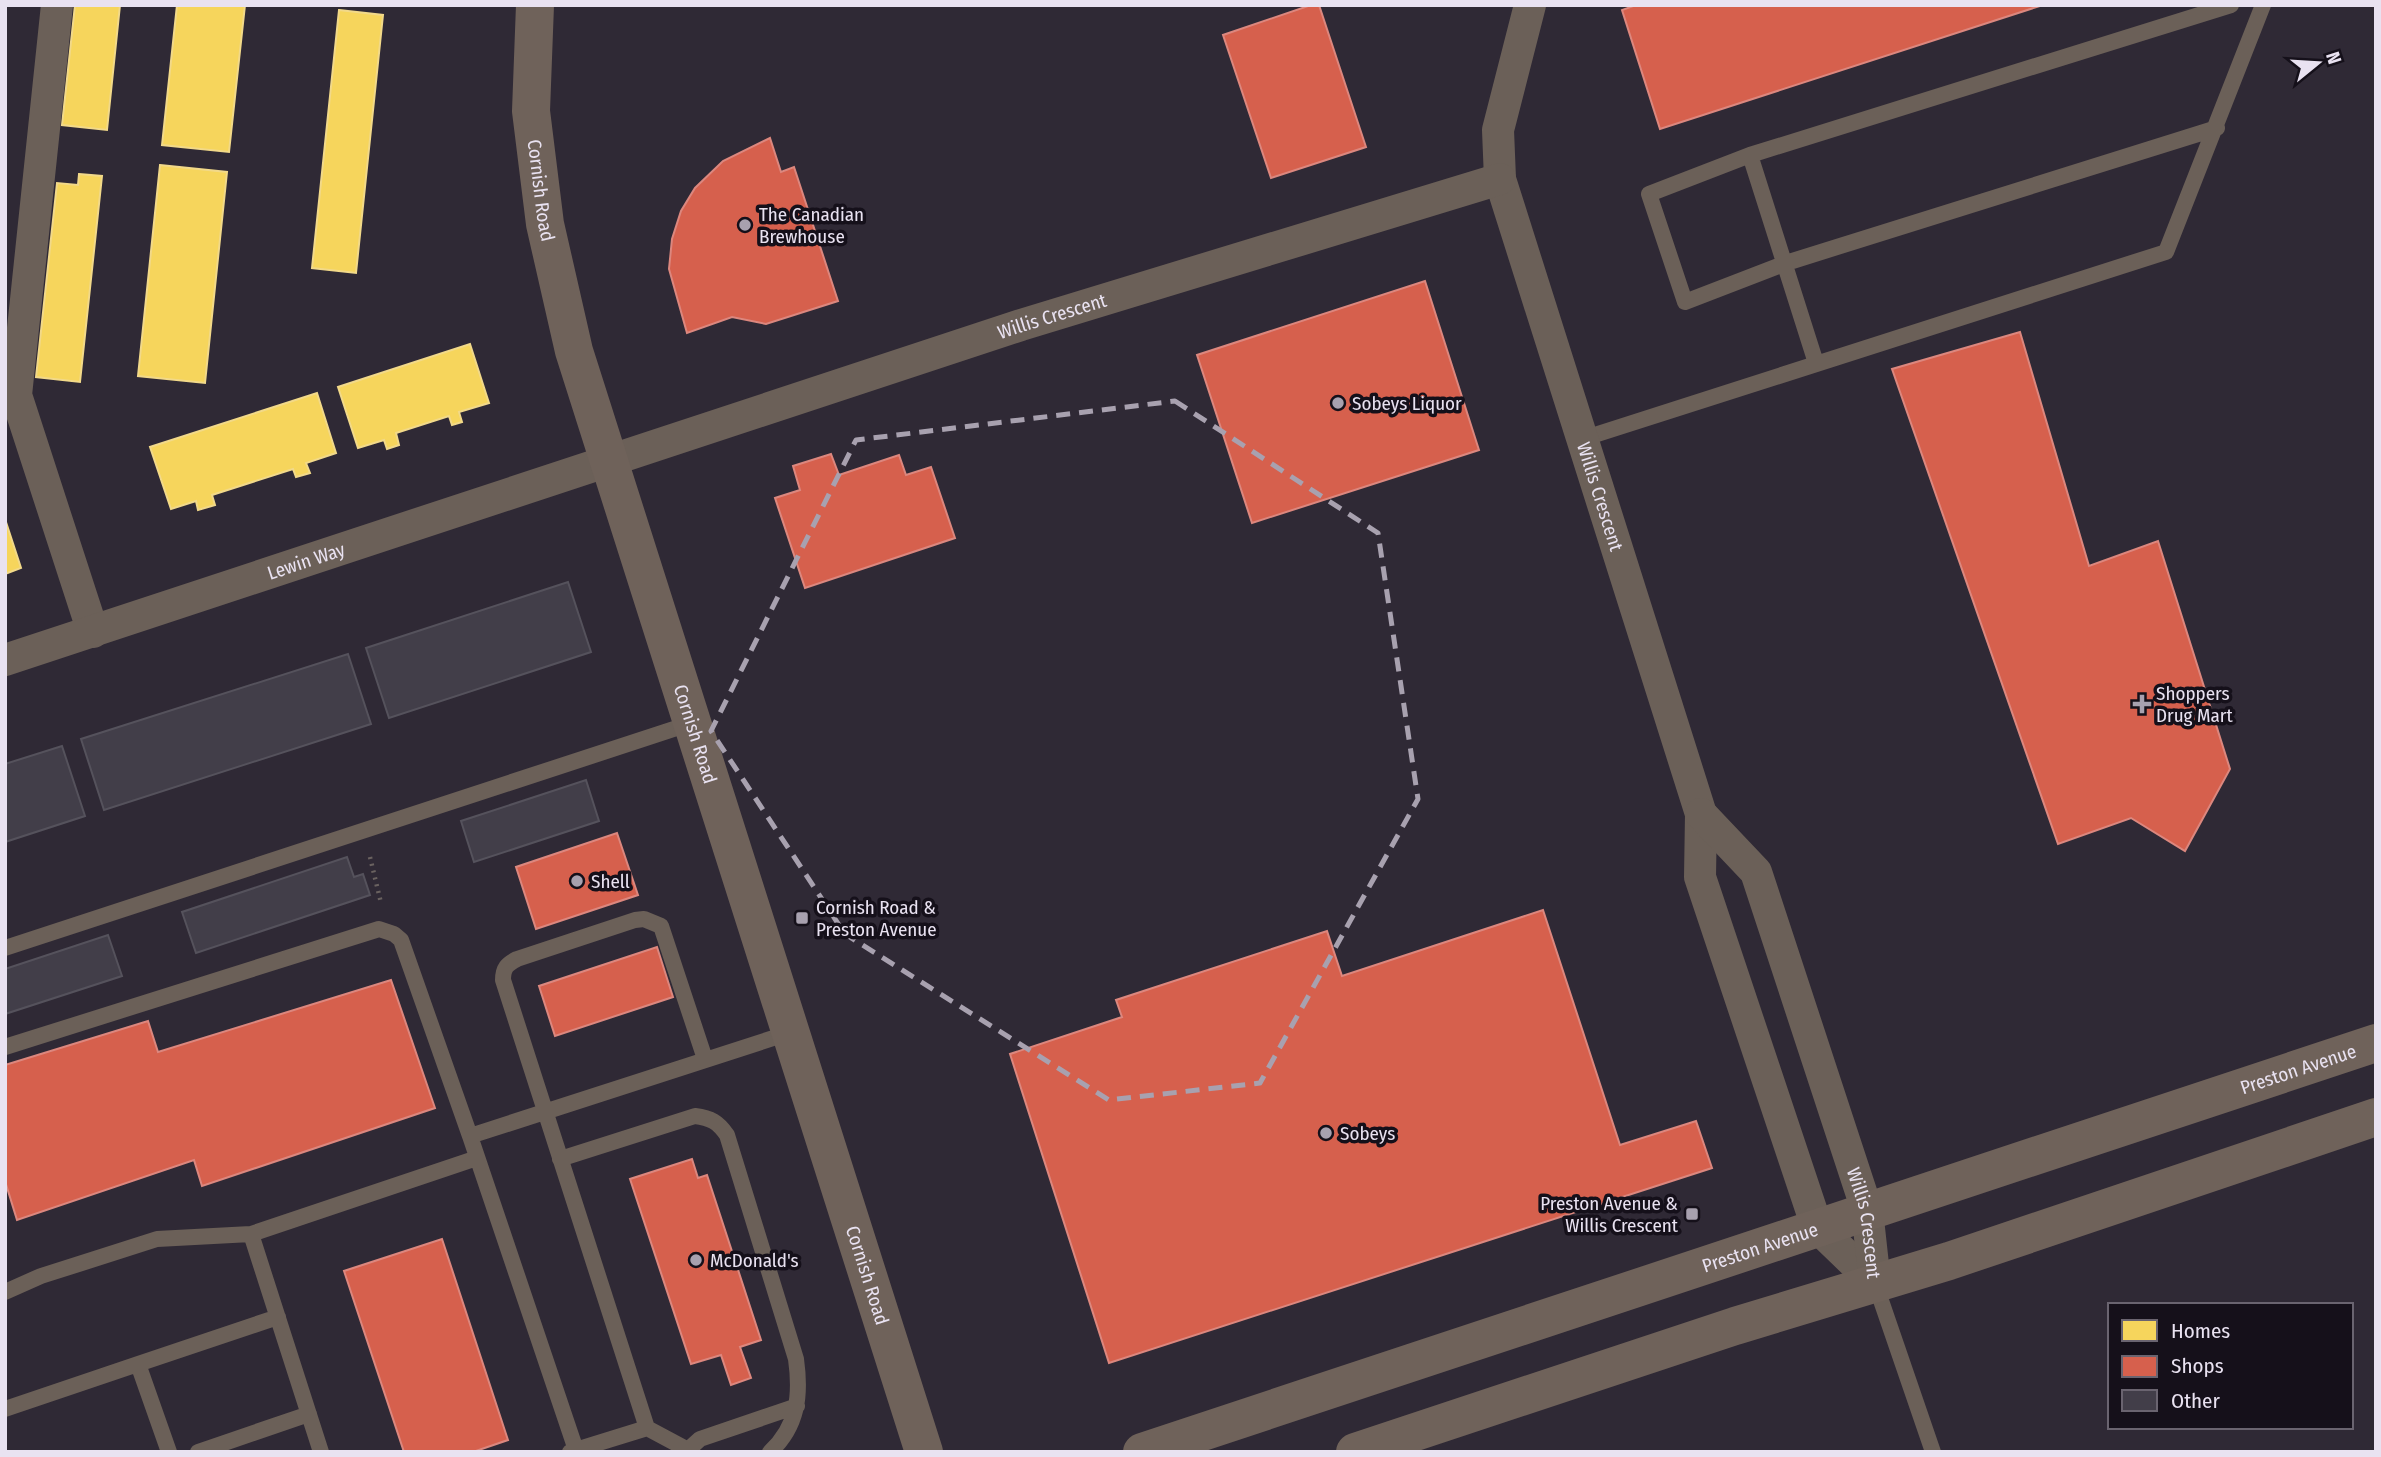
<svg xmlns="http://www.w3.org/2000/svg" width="2381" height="1457" font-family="'Fira Sans Condensed',sans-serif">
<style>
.homes{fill:#f6d55c;stroke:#f2d989;stroke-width:2}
.shops{fill:#d6604d;stroke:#dc877e;stroke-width:2}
.building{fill:#423e49;stroke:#55525c;stroke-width:2}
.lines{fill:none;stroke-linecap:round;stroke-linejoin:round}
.path{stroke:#6a6260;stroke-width:4.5;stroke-dasharray:2 5;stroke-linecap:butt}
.lane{stroke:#6b6058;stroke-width:16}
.street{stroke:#6b6058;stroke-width:32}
.secondary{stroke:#6f625a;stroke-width:38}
.marked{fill:none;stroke:#a8a1af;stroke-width:5;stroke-dasharray:14 9;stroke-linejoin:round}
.poi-dot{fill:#a8a1af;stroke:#15101a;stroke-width:2.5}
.labels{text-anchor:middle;stroke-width:7;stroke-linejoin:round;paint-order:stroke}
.street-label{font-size:19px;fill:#e9e2f1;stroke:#15101a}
.poi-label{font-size:19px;fill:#e9e2f1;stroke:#15101a;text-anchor:start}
</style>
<rect width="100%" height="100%" fill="#2f2935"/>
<path class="homes" d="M75 5H120L107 130 62 125Z
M177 5H245L229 152 162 145Z
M339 10 383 15 356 273 312 268Z
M160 165 227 172 205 383 138 376Z
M79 174 102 176 80 382 36 377 57 183 78 185Z
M470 344 489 403 459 412 462 422 452 425 449 416 396 433 399 445 387 449 384 440 358 448 338 387Z
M317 393 336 453 306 463 310 473 296 477 293 469 212 495 215 505 198 510 196 501 171 509 150 447Z
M5 519 21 568 5 574Z"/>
<path class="shops" d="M1311 5H1319L1366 147 1271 178 1223 35Z
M1636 5H2043L1660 129 1622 10Z
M770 138 781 172 794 167 838 301 766 324 732 317 687 333 669 269 672 239 681 211 695 188 723 161Z
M1425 281 1479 450 1252 523 1197 355Z
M2020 332 2089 566 2158 541 2230 769 2185 851 2131 818 2058 844 1892 369Z
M831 454 839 475 899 455 906 475 931 467 955 538 805 588 775 498 800 490 793 466Z
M617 833 638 895 536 929 516 867Z
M1543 910 1620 1145 1696 1121 1712 1168 1109 1363 1010 1054 1122 1017 1116 1000 1327 931 1342 976Z
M657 947 673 997 555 1036 539 986Z
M391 980 435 1108 202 1186 194 1160 17 1220 5 1181V1065L148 1021 158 1052Z
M692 1159 698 1178 707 1175 761 1340 740 1347 751 1378 731 1385 721 1355 691 1364 630 1179Z
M442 1239 508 1440 473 1452H404L344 1271Z"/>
<path class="building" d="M568 582 591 652 389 718 366 648Z
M348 654 371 724 104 810 81 739Z
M62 746 85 816 5 842V764Z
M586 780 599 821 474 862 461 821Z
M347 857 354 877 363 874 370 895 196 953 182 912Z
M108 935 122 976 5 1014V969Z"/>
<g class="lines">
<path class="path" d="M370 857 381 903"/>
<path class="lane" d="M2217 128 1786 263 1685 302 1649 194 1750 155 2231 5
M1750 155 1816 363
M1582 439 2166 252 2263 5
M5 948 692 723
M5 1047 379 929 394 934 401 940 470 1136
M560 1159 695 1116C711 1118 718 1122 727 1135L796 1359C801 1395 798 1426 770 1452
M251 1234 477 1158
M1875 1283 1933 1452
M5 1292 41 1276 157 1239 251 1234 321 1452
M138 1364 278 1317
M5 1409 138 1364 169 1452
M647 1428 503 980C503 968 507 964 517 959L635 920 644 919 661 926 705 1059
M689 1449 700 1439 797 1406
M576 1450 647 1428 692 1452
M198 1452 309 1414
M570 1452 576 1450 470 1136 792 1032"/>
<g class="street">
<path d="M57 5 16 395 93 632"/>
<path id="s1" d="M1530 5 1498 130 1500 179 1701 814 1700 877 1817 1227 1875 1283"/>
<path id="s2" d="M5 660 1021 325 1500 179"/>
<path id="s3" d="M1701 814 1756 872 1867 1210 1875 1283"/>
</g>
<g class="secondary">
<path id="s4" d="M535 5 531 111 545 224 574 351 924 1452"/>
<path id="s5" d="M1142 1452 2376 1043"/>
<path d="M1355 1452 1735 1326 1949 1261 2376 1117"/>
</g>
</g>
<path class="marked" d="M1175 401 1378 533 1418 799 1260 1083 1109 1100 845 934 711 731 856 440Z"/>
<g class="poi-dot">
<circle cx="745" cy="225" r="7"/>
<circle cx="1338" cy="403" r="7"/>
<path d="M2138.5 693.5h7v7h7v7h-7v7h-7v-7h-7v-7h7z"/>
<circle cx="577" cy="881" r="7"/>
<rect x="795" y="911" width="14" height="14" rx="3.5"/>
<circle cx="1326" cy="1133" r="7"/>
<rect x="1685" y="1207" width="14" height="14" rx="3.5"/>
<circle cx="696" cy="1260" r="7"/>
</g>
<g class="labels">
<g class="street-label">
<text dy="7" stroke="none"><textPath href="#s4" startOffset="186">Cornish Road</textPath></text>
<text dy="7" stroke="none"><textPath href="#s2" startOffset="1102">Willis Crescent</textPath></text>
<text dy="7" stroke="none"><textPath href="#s1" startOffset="511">Willis Crescent</textPath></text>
<text dy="7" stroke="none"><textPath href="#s2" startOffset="317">Lewin Way</textPath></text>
<text dy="7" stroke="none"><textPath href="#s4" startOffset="752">Cornish Road</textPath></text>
<text dy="7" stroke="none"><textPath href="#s5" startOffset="1218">Preston Avenue</textPath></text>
<text dy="7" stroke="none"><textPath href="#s3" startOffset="448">Willis Crescent</textPath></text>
<text dy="7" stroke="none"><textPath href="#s5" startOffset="651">Preston Avenue</textPath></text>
<text dy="7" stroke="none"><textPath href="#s4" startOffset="1320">Cornish Road</textPath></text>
</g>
<g class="poi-label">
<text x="759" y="221">The Canadian<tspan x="759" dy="22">Brewhouse</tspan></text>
<text x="1352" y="410">Sobeys Liquor</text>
<text x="2156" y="700">Shoppers<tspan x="2156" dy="22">Drug Mart</tspan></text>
<text x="591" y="888">Shell</text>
<text x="816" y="914">Cornish Road &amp;<tspan x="816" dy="22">Preston Avenue</tspan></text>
<text x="1340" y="1140">Sobeys</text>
<text x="1678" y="1210" text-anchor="end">Preston Avenue &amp;<tspan x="1678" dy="22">Willis Crescent</tspan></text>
<text x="710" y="1267">McDonald's</text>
</g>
</g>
<rect width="2381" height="1457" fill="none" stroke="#e9e2f1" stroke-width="14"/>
<rect x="2108" y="1303" width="245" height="126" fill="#15101a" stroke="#6a6470" stroke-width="2"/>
<rect x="2122" y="1320" width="35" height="21" fill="#f6d55c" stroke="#6a6470" stroke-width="2"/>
<text x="2171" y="1338" font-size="21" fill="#e9e2f1">Homes</text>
<rect x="2122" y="1356" width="35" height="21" fill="#d6604d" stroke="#6a6470" stroke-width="2"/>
<text x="2171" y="1373" font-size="21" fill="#e9e2f1">Shops</text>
<rect x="2122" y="1390" width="35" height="21" fill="#423e49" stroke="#6a6470" stroke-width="2"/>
<text x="2171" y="1408" font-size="21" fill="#e9e2f1">Other</text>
<g transform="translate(2318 63) rotate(72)" stroke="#15101a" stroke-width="5" paint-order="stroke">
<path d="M0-5L12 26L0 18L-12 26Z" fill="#e9e2f1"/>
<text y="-10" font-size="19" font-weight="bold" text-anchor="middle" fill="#e9e2f1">N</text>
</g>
</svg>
